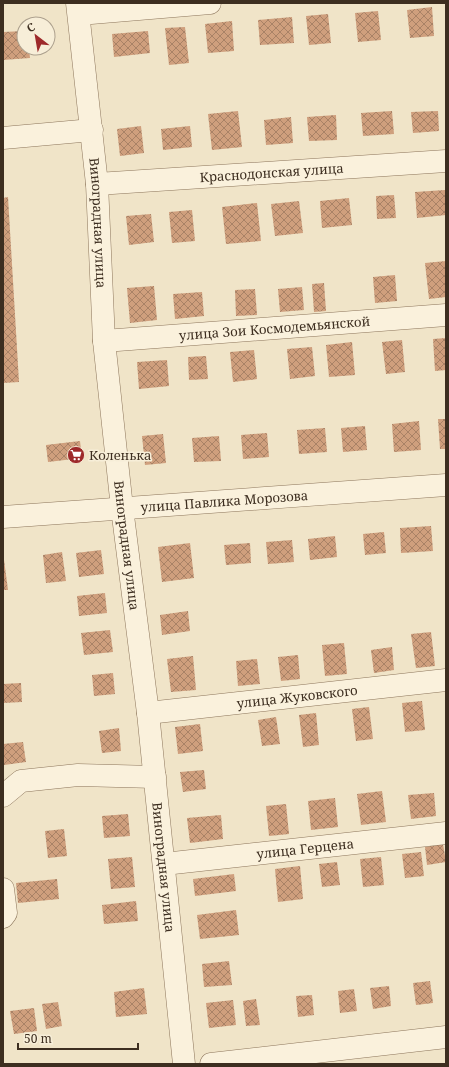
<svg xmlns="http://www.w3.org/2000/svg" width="449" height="1067" font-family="'Noto Serif',serif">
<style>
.building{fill:url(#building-cross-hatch)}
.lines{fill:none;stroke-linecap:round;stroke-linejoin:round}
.minor-casing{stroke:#8d765c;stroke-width:23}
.minor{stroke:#faf1dc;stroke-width:22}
.labels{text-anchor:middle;stroke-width:3;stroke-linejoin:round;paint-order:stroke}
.street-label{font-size:13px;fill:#3d2e20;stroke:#f7eed8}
.poi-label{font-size:13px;fill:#3d2e20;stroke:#f7eed8;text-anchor:start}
</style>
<defs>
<pattern id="building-cross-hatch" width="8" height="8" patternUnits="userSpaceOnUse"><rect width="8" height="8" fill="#cf9f7d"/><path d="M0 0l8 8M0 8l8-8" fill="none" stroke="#a98266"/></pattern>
</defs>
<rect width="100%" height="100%" fill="#f0e4c8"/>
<path class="building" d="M432 7 434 36 410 38 407 10Z
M378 11 381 40 358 42 355 13Z
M328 14 331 43 309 45 306 16Z
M292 17 294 43 260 45 258 20Z
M232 21 234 51 208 53 205 24Z
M185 27 189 63 169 65 165 28Z
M24 31V48H29L30 58 3 60V32Z
M148 31 150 53 114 57 112 34Z
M238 111 242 147 212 150 208 114Z
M392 111 394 134 363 136 361 113Z
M438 111 439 131 413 133 411 112Z
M336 115 337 140 309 141 307 117Z
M291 117 293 143 266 145 264 120Z
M141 126 144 153 120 156 117 129Z
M190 126 192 147 163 150 161 129Z
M445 190 446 215 417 218 415 192Z
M394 195 396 218 377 219 376 196Z
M8 197 19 382 3 383V198Z
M349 198 352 225 322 228 320 201Z
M299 201 303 233 275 236 271 204Z
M257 203 261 241 226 244 222 207Z
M192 210 195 241 172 243 169 212Z
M151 214 154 242 129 245 126 216Z
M446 261V297L429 299 425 263Z
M395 275 397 301 375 303 373 277Z
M324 283 326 311 314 312 312 284Z
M154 286 157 320 130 323 127 288Z
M302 287 304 310 280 312 278 289Z
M255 289 257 315 236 316 235 290Z
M202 292 204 316 175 319 173 294Z
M446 338V370L435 371 433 339Z
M402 340 405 372 386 374 382 342Z
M352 342 355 375 329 377 326 345Z
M312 347 315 376 290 379 287 349Z
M254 350 257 379 233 382 230 352Z
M206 356 208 379 189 380 188 357Z
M167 360 169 386 139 389 137 362Z
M438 419H446V449H440Z
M419 421 421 450 394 452 392 424Z
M365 426 367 450 343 452 341 428Z
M325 428 327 452 299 454 297 430Z
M267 433 269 457 243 459 241 435Z
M163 434 166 463 145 465 142 436Z
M219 436 221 461 194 462 192 438Z
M80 441 82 458 48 462 46 445Z
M431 526 433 551 401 553 400 528Z
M384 532 386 553 365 555 363 534Z
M335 536 337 557 310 560 308 539Z
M292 540 294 562 268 564 266 542Z
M190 543 194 578 162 582 158 547Z
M250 543 251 563 226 565 224 545Z
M101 550 104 574 79 577 76 553Z
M3 552 8 590H3Z
M62 552 66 581 46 583 43 555Z
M105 593 107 613 79 616 77 596Z
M188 611 190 631 162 635 160 615Z
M110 630 113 652 84 655 81 633Z
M431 632 435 666 416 668 411 634Z
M344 643 347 674 325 676 322 645Z
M392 647 394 670 374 673 371 650Z
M298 655 300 679 281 681 278 657Z
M193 656 196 690 171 692 167 659Z
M257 659 260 684 238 686 236 661Z
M113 673 115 694 94 696 92 675Z
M21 683 22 702 3 703V684Z
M422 701 425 730 405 732 402 703Z
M369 707 373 739 356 741 352 709Z
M316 713 319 745 303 747 299 715Z
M276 717 280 744 262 746 258 720Z
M200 724 203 751 178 754 175 727Z
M119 728 121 751 102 753 99 731Z
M23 742 26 762 4 765 3 744Z
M204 770 206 789 183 792 180 772Z
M382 791 386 822 361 825 357 794Z
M434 793 436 816 411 819 408 795Z
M335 798 338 827 311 830 308 801Z
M286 804 289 834 269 836 266 806Z
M128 814 130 836 104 838 102 816Z
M221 815 223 839 190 843 187 818Z
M64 829 67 856 48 858 45 831Z
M443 844 446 862 427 865 425 847Z
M421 852 424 876 405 878 402 854Z
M132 857 135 887 111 889 108 859Z
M381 857 384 885 363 887 360 859Z
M337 862 340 885 322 887 319 864Z
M300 866 303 899 278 902 275 869Z
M234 874 236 891 195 896 193 879Z
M57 879 59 899 18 903 16 883Z
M136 901 138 921 104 924 102 905Z
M236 910 239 935 200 939 197 915Z
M229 961 232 985 204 987 202 964Z
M430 981 433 1003 416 1005 413 983Z
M389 986 391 1006 373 1009 370 988Z
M144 988 147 1014 116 1017 114 992Z
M354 989 357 1011 340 1013 338 991Z
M312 995 314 1015 298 1017 296 996Z
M256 999 260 1025 246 1026 243 1001Z
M233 1000 236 1025 209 1028 206 1003Z
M58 1002 62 1026 46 1029 42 1004Z
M34 1008 37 1031 14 1034 10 1011Z"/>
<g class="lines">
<defs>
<g id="minor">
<path id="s1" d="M77 3 97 184 104 341 122 508 148 713 184 1064"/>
<path d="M79 14 210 3"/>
<path d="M3 138 92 130"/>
<path id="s2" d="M97 184 446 161"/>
<path id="s3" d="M104 341 446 315"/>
<path id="s4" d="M3 517 446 485"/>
<path id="s5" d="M148 713 446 680"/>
<path d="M3 796 21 781 78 775 155 777"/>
<path id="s6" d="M164 864 446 833"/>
<path d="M3 889 6 913 3 917"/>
<path d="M211 1064 446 1037"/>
</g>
</defs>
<use href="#minor" class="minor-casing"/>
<use href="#minor" class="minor"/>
</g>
<defs>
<symbol id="supermarket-disc" viewBox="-11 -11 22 22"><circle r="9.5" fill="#9e2a2b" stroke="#f7eed8"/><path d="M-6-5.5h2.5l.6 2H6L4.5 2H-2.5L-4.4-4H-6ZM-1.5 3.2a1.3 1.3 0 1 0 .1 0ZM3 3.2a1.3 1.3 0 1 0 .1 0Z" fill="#fff"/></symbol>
</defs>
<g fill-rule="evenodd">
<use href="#supermarket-disc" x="66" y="445" width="20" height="20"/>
</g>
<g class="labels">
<g class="street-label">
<text dy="5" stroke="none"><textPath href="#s2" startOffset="175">Краснодонская улица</textPath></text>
<text dy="5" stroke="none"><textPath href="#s1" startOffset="221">Виноградная улица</textPath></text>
<text dy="5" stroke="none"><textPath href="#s3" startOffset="171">улица Зои Космодемьянской</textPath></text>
<text dy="5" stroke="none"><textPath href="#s4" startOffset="222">улица Павлика Морозова</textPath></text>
<text dy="5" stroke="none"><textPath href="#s1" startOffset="545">Виноградная улица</textPath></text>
<text dy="5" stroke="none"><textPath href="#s5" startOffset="150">улица Жуковского</textPath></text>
<text dy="5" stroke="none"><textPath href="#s6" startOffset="142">улица Герцена</textPath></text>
<text dy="5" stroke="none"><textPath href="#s1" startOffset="869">Виноградная улица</textPath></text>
</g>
<g class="poi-label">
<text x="89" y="460">Коленька</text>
</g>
</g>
<rect width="449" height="1067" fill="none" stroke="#3d2e20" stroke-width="8"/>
<g transform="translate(36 36) rotate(329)"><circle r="19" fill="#f7eed8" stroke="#ada18e"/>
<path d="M0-3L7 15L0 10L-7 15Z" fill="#9e2a2b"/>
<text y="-6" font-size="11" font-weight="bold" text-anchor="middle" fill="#3d2e20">С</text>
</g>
<path d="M18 1043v6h120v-6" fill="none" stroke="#3d2e20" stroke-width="2"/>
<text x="24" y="1043" font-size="12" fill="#3d2e20" stroke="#f7eed8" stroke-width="3" paint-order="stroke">50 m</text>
</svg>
